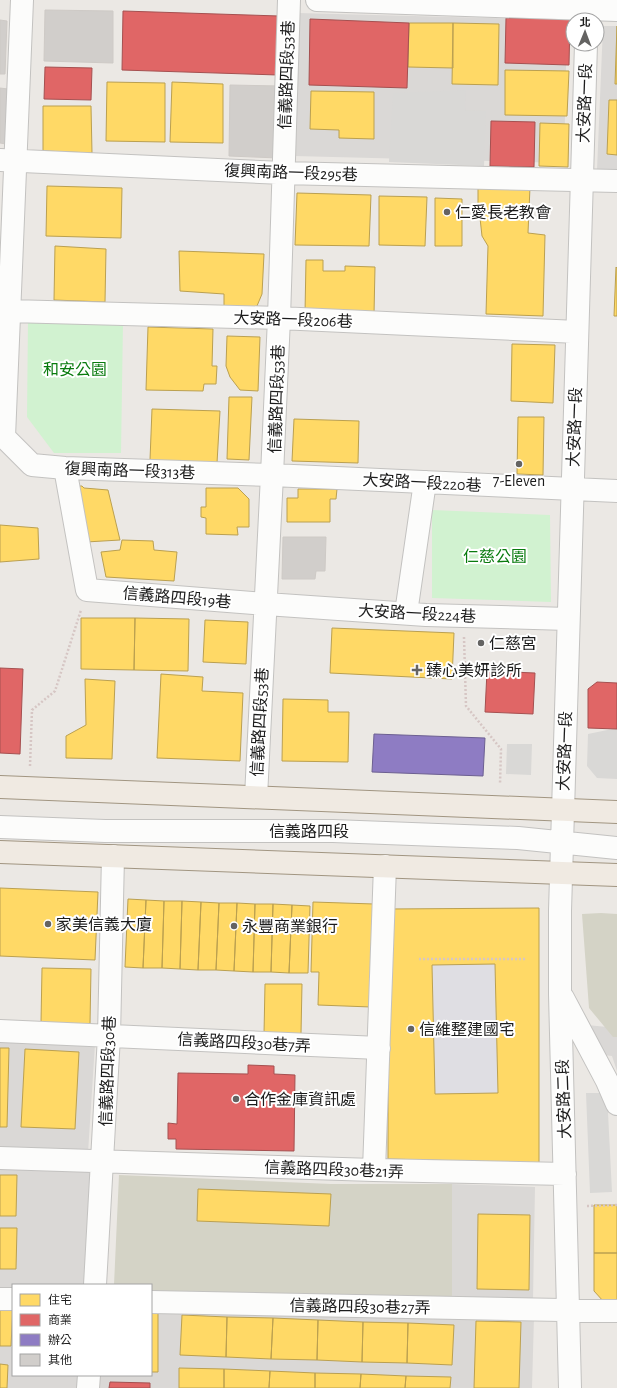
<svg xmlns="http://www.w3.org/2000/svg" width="617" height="1388" font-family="'Alegreya Sans','Noto Sans TC',sans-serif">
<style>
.residential{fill:#dad8d6}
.religious{fill:#d9d8d6}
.construction{fill:#d4d3c6}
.park{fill:#d1f2d0}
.plaza{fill:#dfdee3}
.homes{fill:#ffd966;stroke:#bba050;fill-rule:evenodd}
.shops{fill:#e06666;stroke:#a55050}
.offices{fill:#8e7cc3;stroke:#6c5f91}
.building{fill:#d1cecb;stroke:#cecac6}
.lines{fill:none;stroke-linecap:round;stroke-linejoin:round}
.minor-casing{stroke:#c3c2c0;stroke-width:24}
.major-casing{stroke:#a19581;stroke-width:24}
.path{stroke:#d6c6c4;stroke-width:2.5;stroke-dasharray:2 2;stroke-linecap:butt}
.minor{stroke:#fcfcfb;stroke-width:22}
.major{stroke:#f0eae2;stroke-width:22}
.poi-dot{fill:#646362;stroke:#fff;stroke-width:1.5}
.labels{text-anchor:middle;stroke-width:4;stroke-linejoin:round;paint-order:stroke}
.street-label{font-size:16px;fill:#1c1c1c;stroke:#fff}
.poi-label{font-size:16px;fill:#1c1c1c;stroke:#fff;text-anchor:start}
.park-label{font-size:16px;fill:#097b0e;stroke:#fff}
</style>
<rect width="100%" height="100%" fill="#ebe8e4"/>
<path class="residential" d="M298 13 567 20 564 163 294 156Z
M603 26H617V171L597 170Z
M587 1025 617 1028V1071L612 1056 587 1053Z
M0 1039 95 1044 88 1153 0 1149Z
M0 1167 92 1172 88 1285H13V1375H151V1309L534 1317 532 1388H0Z
M452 1184 535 1187 533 1300 452 1299Z"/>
<path class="religious" d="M466 90 465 110 486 111 484 166 389 162 393 93Z
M617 728V779L597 778 587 766 588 734Z
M507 744H532L531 775 506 774Z
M586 1093H607L612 1192 590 1193Z"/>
<path class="construction" d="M601 913 617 914V1037H613L589 1008 582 914Z
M119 1175 331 1184H452V1299L151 1291V1285H114Z"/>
<path class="park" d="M28 319 123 322 121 453H54L27 417Z
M432 510 550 515 551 602 432 598Z"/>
<path class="plaza" d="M495 964 498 1093 435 1094 432 965Z"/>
<path class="homes" d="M409 23H453V68L408 67Z
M453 23 499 24 498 85 452 84Z
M617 26V84H615Z
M505 70 569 71 567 116 505 115Z
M107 82 165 83V142L106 141Z
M172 82 223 84V143L170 142Z
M311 91 374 92V139L339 138V130L310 129Z
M609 100H617V155L607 154Z
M43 106H91L92 153 43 151Z
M540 123 569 124 568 167 539 166Z
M478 185 530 187 528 233 545 235 543 316 486 314 488 246 482 236 480 218 478 214Z
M47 186 122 188 121 238 46 236Z
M297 193 371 195 369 246 295 245Z
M379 196 427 197 425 246 379 245Z
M435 198 462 199V246H435Z
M55 246 106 249 105 302 54 300Z
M179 251 264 254 262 294 254 313 224 310V294L180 291Z
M306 260H323V271H345V266L375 267 374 314 305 313Z
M616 267 617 268V316H614Z
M148 327 213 329 212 366H217L216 384H204L203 391 146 390Z
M227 336 260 337 258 391 240 390 230 377 226 366Z
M512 344 555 345 553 403 511 401Z
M229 397H252L249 460 227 459Z
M152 409 220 411 217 463 150 460Z
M518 417H544L543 475 517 474Z
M294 419 359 421 358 463 292 461Z
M70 486H82L84 488 108 490 120 540 86 542Z
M206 488H238L249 499V527H237L238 535 206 534V518L201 517V507H206Z
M298 489H337L336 499H330V522H287V498H298Z
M0 525 38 528 39 559 0 562Z
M122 540 153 541 154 550 177 552 174 581 106 577 101 552 120 550Z
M81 618H135L134 670 81 669Z
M135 618 189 619 188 671 134 670Z
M205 620 248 622 246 664 203 662Z
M332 628 454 633 452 679 330 673Z
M161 674 203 677 202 691 243 693 240 761 157 758Z
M85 679 115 681 112 759 66 758V736L86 725Z
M283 699 328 700V712H349L348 762 282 761Z
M0 888 98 892 95 960 0 956Z
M128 899 146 900 143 968 125 967Z
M146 900 164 901 162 968H143Z
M164 901H182L180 969 162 968Z
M182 901 201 902 198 970 180 969Z
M201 902 219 903 216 970H198Z
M313 902 374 904 371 1007 318 1005 319 972H311Z
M219 903H237L234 971 216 970Z
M237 903 255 904 253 972 234 971Z
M255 904H273L271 972H253Z
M273 904 292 905 289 973 271 972Z
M292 905 310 906 308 973H289Z
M539 908V1163L388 1159V909ZM495 964 498 1093 435 1094 432 965Z
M42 968 91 969 90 1024 41 1023Z
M265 984H302L301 1034H264Z
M0 1048H9L7 1127H0Z
M25 1049 79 1052 75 1129 21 1127Z
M0 1175H17L16 1216H0Z
M198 1189 331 1194 329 1226 197 1221Z
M594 1205H617V1253H594Z
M478 1214 530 1215 529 1290 477 1289Z
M0 1228H17L16 1269H0Z
M594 1253H617V1303L604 1302 594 1291Z
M151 1305H158V1372H151Z
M0 1306H13L11 1346H0Z
M182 1315 227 1317 226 1357 180 1355Z
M227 1317 273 1318 271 1359 226 1357Z
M273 1318 318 1320 317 1360 271 1359Z
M318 1320 363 1322 362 1362 317 1360Z
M476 1321 521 1322 519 1388H474Z
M363 1322 408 1323 407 1363 362 1362Z
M408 1323 454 1325 452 1365 407 1363Z
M0 1364 8 1365 7 1388H0Z
M179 1368 224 1369V1388H179Z
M224 1369 270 1371 269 1388H224Z
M270 1371 315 1373V1388H269Z
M315 1373 361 1374 360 1388H315Z
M361 1374 406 1376 405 1388H360Z
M406 1376 451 1377 450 1388H405Z"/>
<path class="shops" d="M123 11 279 16 278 75 122 70Z
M506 18 570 19 569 65 505 63Z
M310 19 409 23 407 88 309 85Z
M45 67 92 68 91 100 44 99Z
M491 121 535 122 534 167 490 166Z
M0 668 23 669 20 754 0 753Z
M487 671 535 673 533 714 485 712Z
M597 682 617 683V729L588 728V689Z
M248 1065 274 1066V1074L295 1075 294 1151 176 1149V1139H168V1123L177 1124 178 1073 248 1074Z
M110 1382 150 1383V1388H109Z"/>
<path class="offices" d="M374 734 485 738 483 776 372 772Z"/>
<path class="building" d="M45 10 113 11V63L44 61Z
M0 20 7 21 5 74H0Z
M230 85 279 86 278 158 229 156Z
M0 88 8 89 6 144 0 143Z
M283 537H326L325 571H316L315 579H282Z"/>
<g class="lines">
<defs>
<path id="minor" d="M317 0 617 10
M0 160 283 173 617 181
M9 311 279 318 577 332
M0 437H4L32 465 65 468 272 475 617 491
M4 437 22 0
M65 468 87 590 266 604 426 615 568 619
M406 613 425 482
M256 797 272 475 279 318 289 0
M0 827 105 831H333L518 838 617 848
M563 998 607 1081 617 1104
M0 1031 379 1048
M0 1158 374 1170 565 1174
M374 1170 385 866
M95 1285 109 1036 113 856
M0 1299H13
M151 1302 617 1311
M88 1388 89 1375
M570 1388 560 994V911L586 44"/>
<path id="major" d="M0 787 617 812
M0 852 617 875"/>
</defs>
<use href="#minor" class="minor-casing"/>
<use href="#major" class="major-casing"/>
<path class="path" d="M464 637 466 706 501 749 500 784
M30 766 32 710 55 691 81 610
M419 959H525
M587 1206 617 1205"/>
<use href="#minor" class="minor"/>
<use href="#major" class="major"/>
</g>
<g class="poi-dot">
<circle cx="447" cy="212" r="4"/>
<circle cx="519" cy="464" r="4"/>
<circle cx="481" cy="643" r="4"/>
<path d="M415 664h4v4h4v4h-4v4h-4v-4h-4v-4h4z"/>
<circle cx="48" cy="924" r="4"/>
<circle cx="234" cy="926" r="4"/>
<circle cx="411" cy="1029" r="4"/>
<circle cx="236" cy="1099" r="4"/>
</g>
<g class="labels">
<g class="street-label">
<text transform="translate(286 75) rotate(-88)" y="6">信義路四段53巷</text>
<text transform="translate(584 103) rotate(-88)" y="6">大安路一段</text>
<text transform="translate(291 172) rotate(2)" y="6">復興南路一段295巷</text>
<text transform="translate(293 319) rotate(2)" y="6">大安路一段206巷</text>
<text transform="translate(276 399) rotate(-88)" y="6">信義路四段53巷</text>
<text transform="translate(574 427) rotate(-88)" y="6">大安路一段</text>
<text transform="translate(130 470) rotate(2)" y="6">復興南路一段313巷</text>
<text transform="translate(422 482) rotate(3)" y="6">大安路一段220巷</text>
<text transform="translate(177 597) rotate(5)" y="6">信義路四段19巷</text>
<text transform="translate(417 613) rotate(3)" y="6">大安路一段224巷</text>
<text transform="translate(259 722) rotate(-87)" y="6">信義路四段53巷</text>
<text transform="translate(564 751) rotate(-88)" y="6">大安路一段</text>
<text x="309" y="837">信義路四段</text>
<text transform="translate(244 1042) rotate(3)" y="6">信義路四段30巷7弄</text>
<text transform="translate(107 1071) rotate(-88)" y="6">信義路四段30巷</text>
<text transform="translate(563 1099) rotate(-92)" y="6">大安路二段</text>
<text transform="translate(334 1169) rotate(2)" y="6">信義路四段30巷21弄</text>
<text transform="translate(360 1306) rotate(1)" y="6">信義路四段30巷27弄</text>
</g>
<g class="poi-label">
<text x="455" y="218">仁愛長老教會</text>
<text x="519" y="486" text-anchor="middle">7-Eleven</text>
<text x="489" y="649">仁慈宮</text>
<text x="426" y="676">臻心美妍診所</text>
<text x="56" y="930">家美信義大廈</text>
<text x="242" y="932">永豐商業銀行</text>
<text x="419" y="1035">信維整建國宅</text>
<text x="244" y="1105">合作金庫資訊處</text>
</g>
<g class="park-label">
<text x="75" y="375">和安公園</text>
<text x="495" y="562">仁慈公園</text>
</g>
</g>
<rect x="12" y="1284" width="140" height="92" fill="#ffffff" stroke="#a4a4a4"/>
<rect x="20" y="1294" width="20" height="12" fill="#ffd966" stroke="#a4a4a4"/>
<text x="48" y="1304" font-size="12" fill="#1c1c1c">住宅</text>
<rect x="20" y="1314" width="20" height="12" fill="#e06666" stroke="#a4a4a4"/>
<text x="48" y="1324" font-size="12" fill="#1c1c1c">商業</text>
<rect x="20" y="1334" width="20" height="12" fill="#8e7cc3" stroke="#a4a4a4"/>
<text x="48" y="1344" font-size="12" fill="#1c1c1c">辦公</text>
<rect x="20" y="1354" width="20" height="12" fill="#d1cecb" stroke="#a4a4a4"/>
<text x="48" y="1364" font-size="12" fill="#1c1c1c">其他</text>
<g transform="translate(585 32) rotate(1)"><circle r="19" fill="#ffffff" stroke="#a4a4a4"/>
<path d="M0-3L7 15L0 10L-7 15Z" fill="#646362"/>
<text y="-6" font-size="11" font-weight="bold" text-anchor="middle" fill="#1c1c1c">北</text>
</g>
</svg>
